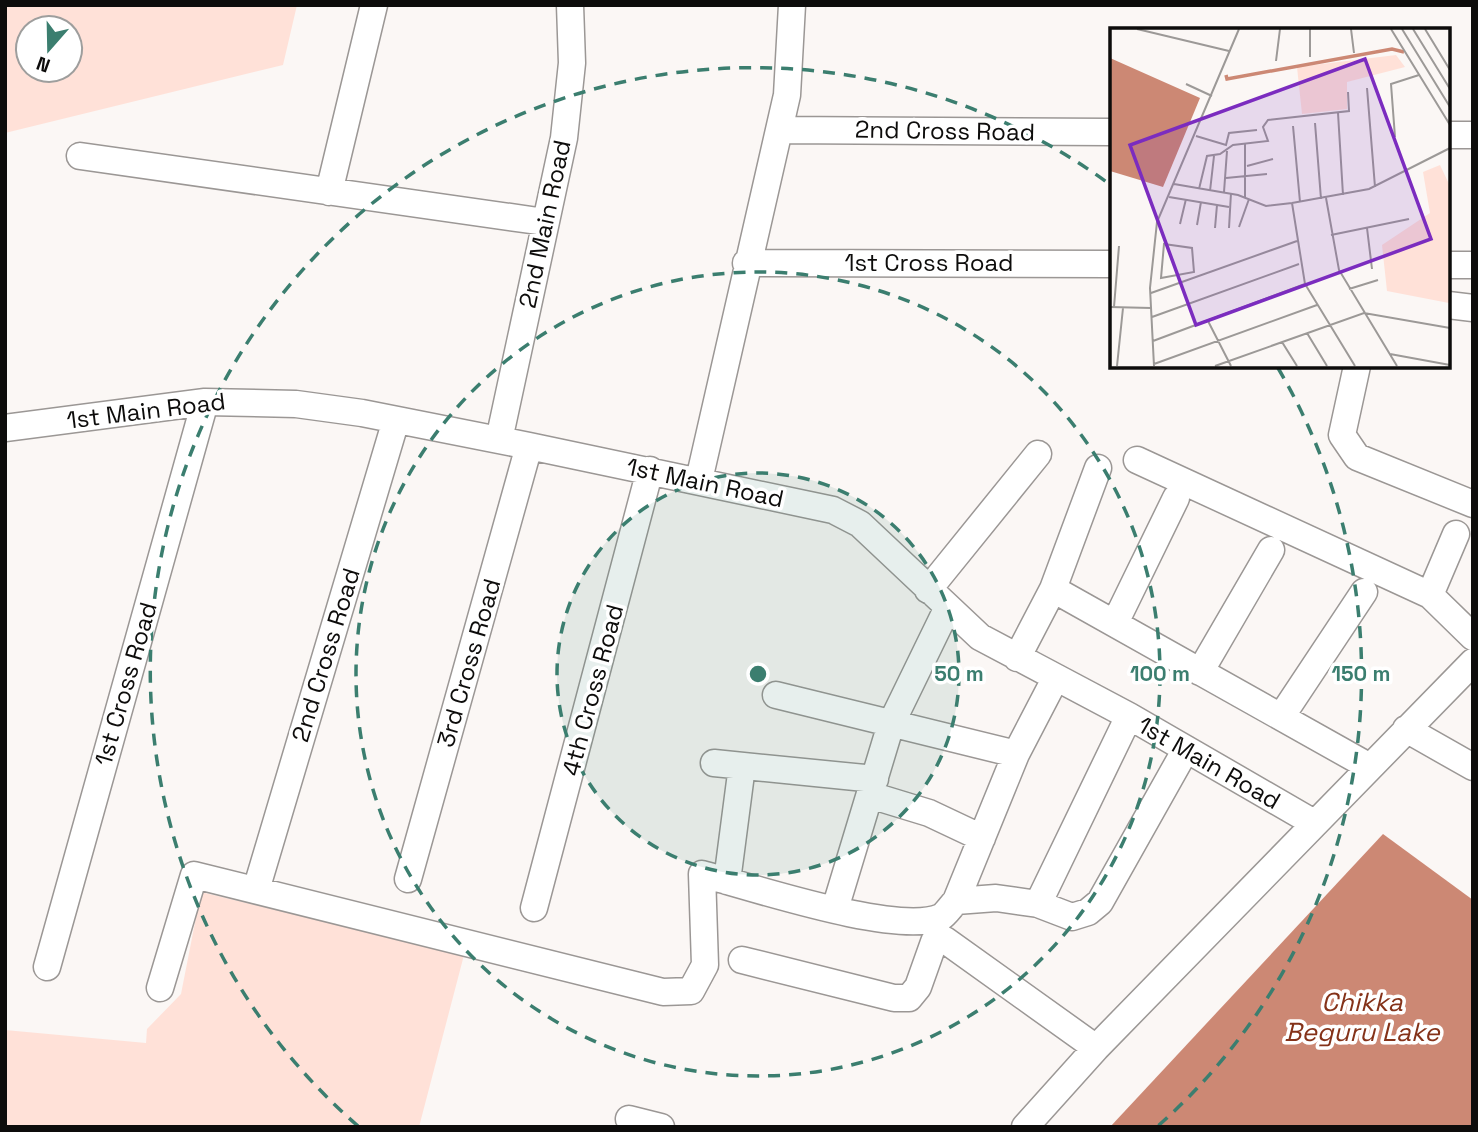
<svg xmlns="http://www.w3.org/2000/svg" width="1478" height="1132" font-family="'Space Grotesk',sans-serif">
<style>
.green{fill:#ffe1d8;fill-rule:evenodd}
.water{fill:#cc8874}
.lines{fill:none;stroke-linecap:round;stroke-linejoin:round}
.minor-casing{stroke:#9b9795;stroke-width:29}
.minor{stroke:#fff;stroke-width:26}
.ring{fill:none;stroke:#3b7e6f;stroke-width:3.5;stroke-dasharray:12 9}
.labels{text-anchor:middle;stroke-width:7;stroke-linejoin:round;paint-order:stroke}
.street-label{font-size:24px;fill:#0d0c0b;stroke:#fff}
.water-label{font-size:26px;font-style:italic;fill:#843219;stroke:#fff}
.inset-river{fill:none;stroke:#cc8874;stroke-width:3.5}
.inset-road{fill:none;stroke:#9c9997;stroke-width:2}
.view{fill:#7b2cbf;fill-opacity:0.15;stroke:#7b2cbf;stroke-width:3.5}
.inset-edge{fill:none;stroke:#0d0c0b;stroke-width:3.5}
.centre{fill:#3b7e6f;stroke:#fff;stroke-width:3.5}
.ring-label{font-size:21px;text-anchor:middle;font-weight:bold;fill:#3b7e6f;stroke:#fff;stroke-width:7;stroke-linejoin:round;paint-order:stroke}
</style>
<rect width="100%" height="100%" fill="#fbf7f5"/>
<path class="green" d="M5 5H297L283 65 5 133ZM28 28H70V70H28Z
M201 892 464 955 419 1127H5V1030L146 1043 147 1029 181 994Z"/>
<path class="water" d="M1383 834 1473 900V1127H1110Z"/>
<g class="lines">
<defs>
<path id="minor" d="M779 130 1112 132
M1448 135H1473
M80 156 545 222
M329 192 374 5
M746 263 1112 264
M1448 265H1473
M1448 305 1473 308
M1357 366 1342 435 1357 457 1473 504
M5 428 205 402 296 404 362 413 529 446 833 510 860 524 980 637 1129 716 1314 823
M499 440 564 138 572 63 570 5
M1137 460 1430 595 1473 637
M699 480 787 95 792 5
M1053 589 1370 767
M928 590 1038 454
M1430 595 1456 534
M1115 623 1176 498
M1017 658 1053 589 1098 468
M1200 672 1271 550
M776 695 1016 754
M1281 717 1364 592
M1406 729 1473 767
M714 763 875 779
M870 795 929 813 982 838
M408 879 529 446
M727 881 742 766
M256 890 396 420
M956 901 1016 754 1055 679
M1038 904 1129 716
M534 908 650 470
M835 909 891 724 947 609
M742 960 894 998H909L918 987 934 942 945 940 1096 1048
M47 967 205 402
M160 988 194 875 663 992 691 991 705 965 702 874C752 887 897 936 941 917 946 914 951 906 956 901L996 898 1038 904 1072 917 1088 912 1100 902 1186 749
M629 1119 661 1127
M1025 1127 1096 1048 1473 662"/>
</defs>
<use href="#minor" class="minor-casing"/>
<use href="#minor" class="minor"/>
</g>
<circle cx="758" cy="674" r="201" fill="#3b7e6f" fill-opacity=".12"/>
<g class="ring">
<circle cx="758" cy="674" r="201"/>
<circle cx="758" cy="674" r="402"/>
<path d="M358 1126A603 603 0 0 1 1108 183M1278 368A603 603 0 0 1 1158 1126"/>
</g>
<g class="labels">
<g class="street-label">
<text transform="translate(945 131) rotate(1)" y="8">2nd Cross Road</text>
<text transform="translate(545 224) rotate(-78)" y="8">2nd Main Road</text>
<text x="929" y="271">1st Cross Road</text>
<text transform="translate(146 411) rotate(-7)" y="8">1st Main Road</text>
<text transform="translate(705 483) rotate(12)" y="8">1st Main Road</text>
<text transform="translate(326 655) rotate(-73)" y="8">2nd Cross Road</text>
<text transform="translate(469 663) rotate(-74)" y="8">3rd Cross Road</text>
<text transform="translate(126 684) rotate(-74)" y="8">1st Cross Road</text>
<text transform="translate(593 690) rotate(-75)" y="8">4th Cross Road</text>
<text transform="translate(1209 763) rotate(30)" y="8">1st Main Road</text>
</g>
<g class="water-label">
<text x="1362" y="1011">Chikka<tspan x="1362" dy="30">Beguru Lake</tspan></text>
</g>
</g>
<g transform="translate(1110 28)">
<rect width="340" height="340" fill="#fbf7f5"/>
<path d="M286 27 295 39 237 54V81L192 86 187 39ZM330 137 339 156V275L277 263 272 217 320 185 313 144Z" fill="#ffe1d8"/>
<path d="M0 30 90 70 53 159 0 143Z" fill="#cc8874"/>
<path class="inset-river" d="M116 47 117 51 282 21 294 24"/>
<path class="inset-road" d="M27 1 119 23M200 1V29M241 1 244 25M281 1 340 97M292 1 340 79M303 1 340 61M315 1 340 42M166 33 170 1M76 56 102 68M257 60 265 159M228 85 233 167M205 95 211 171M183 98 190 174M86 108 116 117 119 105 147 102M285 109 281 56 309 47M137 138 163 131M116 150 157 146M64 156 128 167 156 178 182 175 259 161 340 120M89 161 97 128 110 126 123 117 158 113 153 99 158 92 239 83 238 64M100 163 104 128M114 164 117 123M59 169 119 179M135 169V115M216 170 229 242 287 338M182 175 195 256 245 338M70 196 76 171M87 197 91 174M129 199 139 171M105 200 107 177M119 200 121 165M257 200 262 241M221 207 299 191M54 216 82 220 84 244 51 250ZM239 261 268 252M41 265 187 213M0 279 41 280M4 279 9 218M42 289 189 236M98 293 121 338M197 305 217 338M43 313 195 256M172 314 187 338M280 326 340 337M44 336 207 277M7 338 13 280M44 338 40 260 47 194 129 1M105 338 254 285 340 300"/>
<path class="view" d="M255 31 321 211 86 297 20 117Z"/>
<rect width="340" height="340" class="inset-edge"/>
</g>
<circle cx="758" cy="674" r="10" class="centre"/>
<g class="ring-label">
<text x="959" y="681">50 m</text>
<text x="1160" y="681">100 m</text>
<text x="1361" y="681">150 m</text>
</g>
<rect width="1478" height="1132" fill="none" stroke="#0d0c0b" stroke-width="14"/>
<g transform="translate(49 49) rotate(200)"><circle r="33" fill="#ffffff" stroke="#9e9e9d" stroke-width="2"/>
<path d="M0-5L12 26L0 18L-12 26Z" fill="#3b7e6f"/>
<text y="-10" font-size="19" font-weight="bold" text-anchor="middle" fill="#0d0c0b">N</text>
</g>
</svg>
